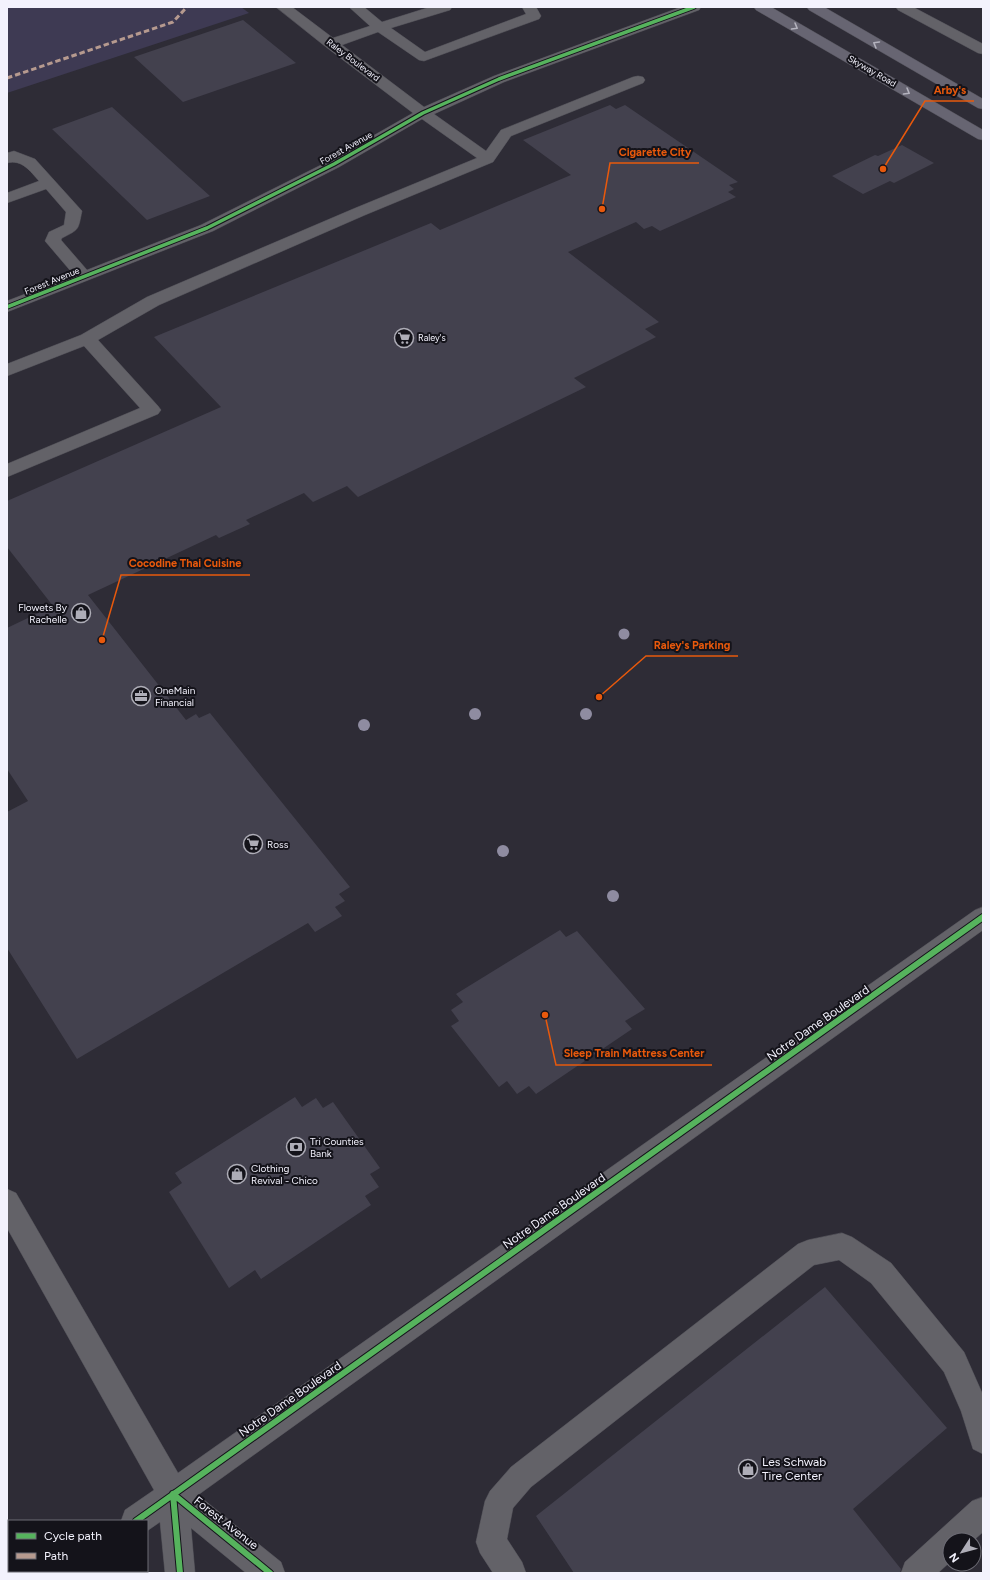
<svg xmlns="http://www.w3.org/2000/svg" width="990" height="1580" font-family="Figtree,sans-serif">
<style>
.green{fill:#3e3a53}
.building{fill:#43414e}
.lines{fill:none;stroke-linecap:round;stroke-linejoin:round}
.minor-casing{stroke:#4b4a52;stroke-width:1}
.major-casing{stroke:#4b4a52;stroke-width:1}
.minor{fill:#636268;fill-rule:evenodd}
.major{fill:#676572;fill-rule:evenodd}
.quiet{stroke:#b69a8f;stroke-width:3;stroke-dasharray:5.5 3;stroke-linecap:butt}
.cycleway-far1-casing{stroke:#14131a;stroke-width:5.5}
.cycleway-casing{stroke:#14131a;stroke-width:8}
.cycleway-far1{stroke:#56b35d;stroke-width:3.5}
.cycleway{stroke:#56b35d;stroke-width:6}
.tree{fill:#8f8ca1}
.oneway{stroke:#b4b3be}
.labels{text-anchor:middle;stroke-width:4;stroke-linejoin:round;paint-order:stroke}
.far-street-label{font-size:9px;fill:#f3f2fd;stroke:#14131a}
.far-poi-label{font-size:9px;fill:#f3f2fd;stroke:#14131a;text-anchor:start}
.poi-label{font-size:10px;fill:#f3f2fd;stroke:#14131a;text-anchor:start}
.near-street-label{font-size:12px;fill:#f3f2fd;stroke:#14131a}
.near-poi-label{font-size:12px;fill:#f3f2fd;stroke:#14131a;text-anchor:start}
.leader{fill:none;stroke:#e8590c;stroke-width:1.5}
.callout-dot{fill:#e8590c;stroke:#14131a;stroke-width:1.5}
.callout-label{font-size:11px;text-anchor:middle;font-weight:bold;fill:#e8590c;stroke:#14131a;stroke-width:4;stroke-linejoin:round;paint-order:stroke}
</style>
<rect width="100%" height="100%" fill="#2e2c36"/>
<path class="green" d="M7 7H241L249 13 7 93Z"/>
<path class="building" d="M243 20 296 63 183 102 134 57Z
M610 105 616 109 625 105 738 182 729 185 734 189 728 192 736 197 660 231 652 226 644 229 636 222 568 252 659 322 645 329 656 337 574 378 586 387 358 497 347 486 313 502 304 493 246 520 250 524 219 538 216 535 88 595 186 720 196 714 199 718 210 713 350 887 339 894 345 901 335 907 342 916 315 932 308 923 77 1059 7 948V812L28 801 7 769V628L53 606 7 547V501L221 407 154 337 431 223 440 230 571 175 523 140Z
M112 107 181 170 210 196 147 220 52 129Z
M902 145 934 163 894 183 890 181 863 194 832 176 875 155 878 156Z
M560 930 566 937 577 931 645 1009 625 1021 632 1029 536 1094 529 1086 517 1094 507 1081 499 1087 451 1026 459 1021 451 1010 463 1002 456 994Z
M295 1097 302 1107 316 1098 323 1108 333 1102 380 1168 370 1174 379 1187 365 1196 371 1205 261 1279 255 1270 229 1288 169 1192 182 1183 175 1173Z
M825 1287 947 1428 853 1509 901 1569 900 1573H574L536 1516Z"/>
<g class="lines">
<defs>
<path id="minor" d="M276 7H292L333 38 370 26 349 7H364L382 22 430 7H452L450 10 391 28 425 52 526 14 522 7H536L541 16 539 19 424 61 419 60 378 32 342 45 424 107 494 76 681 7H701L699 10 504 82 434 114 486 151 501 130 633 77 638 76 643 77 645 80 643 83 511 136 493 162 365 215 159 305 98 340 158 406 161 410 158 414 7 477V464L140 408 84 346 7 376V364L81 335 147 297 353 209 477 158 422 119 339 167 213 231 7 312V301L74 275 45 241 49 232 64 225 66 212 46 189 7 203V193L39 181C30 171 22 159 7 163V153L14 151 35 159 82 211C78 230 80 229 62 238L61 240 87 270 201 225 329 161 413 113 326 47Z
M896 7H913L983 44V54L978 53 898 10Z
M983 907V930L198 1495 281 1562 285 1573H246L191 1528 195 1573H165L160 1522 147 1531V1521H121L125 1510 154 1490 7 1228V1189L16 1193 178 1473 975 910Z
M842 1233 852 1237 891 1263 964 1352 983 1395V1454L973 1449 961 1411 944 1372 871 1283 839 1260 814 1265 531 1487 513 1508 507 1539 522 1562 526 1573H493L480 1553 476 1542 485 1501 490 1491 511 1467 798 1244 808 1240Z
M983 1497V1532L974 1540H950V1562L938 1573H901L905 1562 972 1501Z
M51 1571H83L82 1573H50Z"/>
<path id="major" d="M754 7H771L983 130V140L978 139 756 10Z
M807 7H824L983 99V109L978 108 809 10Z"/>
</defs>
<use href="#minor" class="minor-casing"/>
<use href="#major" class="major-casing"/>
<use href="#minor" class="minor"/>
<use href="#major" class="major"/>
<path class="quiet" d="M7 78 173 22 187 7"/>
<defs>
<path id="cycleway-far1" d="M7 307 207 228 334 164 423 113 499 79 694 7"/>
<path id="cycleway" d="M173 1494 270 1573
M173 1494 180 1573
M136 1521 983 917"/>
</defs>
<use href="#cycleway-far1" class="cycleway-far1-casing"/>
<use href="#cycleway" class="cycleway-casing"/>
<use href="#cycleway-far1" class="cycleway-far1"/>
<use href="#cycleway" class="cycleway"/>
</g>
<g class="tree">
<circle cx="624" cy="634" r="5.5"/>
<circle cx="475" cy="714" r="6"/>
<circle cx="586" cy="714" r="6"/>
<circle cx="364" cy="725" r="6"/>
<circle cx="503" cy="851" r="6"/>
<circle cx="613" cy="896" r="6"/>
</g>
<defs><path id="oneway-chevron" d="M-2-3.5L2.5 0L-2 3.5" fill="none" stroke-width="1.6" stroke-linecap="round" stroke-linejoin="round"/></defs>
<g class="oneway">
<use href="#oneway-chevron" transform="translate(795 27) rotate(30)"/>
<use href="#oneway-chevron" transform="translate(876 44) rotate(-150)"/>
<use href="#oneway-chevron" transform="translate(907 92) rotate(30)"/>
</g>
<defs>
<symbol id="supermarket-ring" viewBox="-11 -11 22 22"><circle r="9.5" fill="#14131a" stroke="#aeadb7" stroke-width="1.5"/><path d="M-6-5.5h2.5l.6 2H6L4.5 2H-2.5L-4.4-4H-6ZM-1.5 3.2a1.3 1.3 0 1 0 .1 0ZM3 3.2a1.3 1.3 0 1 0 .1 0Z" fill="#aeadb7"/></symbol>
<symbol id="shop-ring" viewBox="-11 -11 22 22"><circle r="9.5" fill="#14131a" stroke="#aeadb7" stroke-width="1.5"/><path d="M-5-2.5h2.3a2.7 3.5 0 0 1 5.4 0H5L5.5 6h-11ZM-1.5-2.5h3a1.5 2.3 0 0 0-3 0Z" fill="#aeadb7"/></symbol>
<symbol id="office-ring" viewBox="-11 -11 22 22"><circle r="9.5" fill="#14131a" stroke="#aeadb7" stroke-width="1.5"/><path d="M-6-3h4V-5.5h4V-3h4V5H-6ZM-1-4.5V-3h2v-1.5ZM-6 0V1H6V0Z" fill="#aeadb7"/></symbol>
<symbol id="bank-ring" viewBox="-11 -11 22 22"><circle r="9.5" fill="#14131a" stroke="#aeadb7" stroke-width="1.5"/><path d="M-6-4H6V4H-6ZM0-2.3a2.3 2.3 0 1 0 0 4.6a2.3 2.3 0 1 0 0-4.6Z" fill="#aeadb7"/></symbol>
</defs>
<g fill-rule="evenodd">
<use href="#supermarket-ring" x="393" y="327" width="22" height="22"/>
<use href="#shop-ring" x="70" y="602" width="22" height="22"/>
<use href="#office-ring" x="130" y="685" width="22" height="22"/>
<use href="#supermarket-ring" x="242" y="833" width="22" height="22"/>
<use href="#bank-ring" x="285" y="1136" width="22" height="22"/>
<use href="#shop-ring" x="226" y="1163" width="22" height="22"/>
<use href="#shop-ring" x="737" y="1458" width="22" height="22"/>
</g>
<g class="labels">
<g class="far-street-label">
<text transform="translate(353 60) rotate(37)" y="3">Raley Boulevard</text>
<text transform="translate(872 71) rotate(30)" y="3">Skyway Road</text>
<text transform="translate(346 148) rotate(-29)" y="3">Forest Avenue</text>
<text transform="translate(52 281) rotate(-22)" y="3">Forest Avenue</text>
</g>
<g class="far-poi-label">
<text x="418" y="341">Raley's</text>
</g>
<g class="poi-label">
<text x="67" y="611" text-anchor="end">Flowets By<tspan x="67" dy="12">Rachelle</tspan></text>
<text x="155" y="694">OneMain<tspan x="155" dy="12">Financial</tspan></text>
<text x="267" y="848">Ross</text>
<text x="310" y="1145">Tri Counties<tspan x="310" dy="12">Bank</tspan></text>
<text x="251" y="1172">Clothing<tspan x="251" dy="12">Revival - Chico</tspan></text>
</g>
<g class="near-street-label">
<text transform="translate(818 1023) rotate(-35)" y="4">Notre Dame Boulevard</text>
<text transform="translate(554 1211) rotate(-35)" y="4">Notre Dame Boulevard</text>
<text transform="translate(290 1399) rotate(-35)" y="4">Notre Dame Boulevard</text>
<text transform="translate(226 1523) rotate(38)" y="4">Forest Avenue</text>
</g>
<g class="near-poi-label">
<text x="762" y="1466">Les Schwab<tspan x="762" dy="14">Tire Center</tspan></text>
</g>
</g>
<path class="leader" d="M883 169L925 101H974M602 209L610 163H699M102 640L121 575H250M599 697L646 656H738M545 1015L556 1065H712"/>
<g class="callout-dot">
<circle cx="883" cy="169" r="4"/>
<circle cx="602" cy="209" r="4"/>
<circle cx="102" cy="640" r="4"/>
<circle cx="599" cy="697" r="4"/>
<circle cx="545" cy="1015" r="4"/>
</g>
<g class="callout-label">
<text x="950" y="94">Arby's</text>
<text x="655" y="156">Cigarette City</text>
<text x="185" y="567">Cocodine Thai Cuisine</text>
<text x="692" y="649">Raley's Parking</text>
<text x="634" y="1057">Sleep Train Mattress Center</text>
</g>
<rect width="990" height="1580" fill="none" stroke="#f3f2fd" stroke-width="16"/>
<rect x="8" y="1520" width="140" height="52" fill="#14131a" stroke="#6d6c75"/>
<rect x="16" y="1533" width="20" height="6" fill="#56b35d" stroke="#6d6c75"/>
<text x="44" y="1540" font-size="12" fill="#f3f2fd">Cycle path</text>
<rect x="16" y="1553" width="20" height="6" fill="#b69a8f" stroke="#6d6c75"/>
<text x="44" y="1560" font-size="12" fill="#f3f2fd">Path</text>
<g transform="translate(962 1552) rotate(234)"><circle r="19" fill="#14131a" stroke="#6d6c75"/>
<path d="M0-3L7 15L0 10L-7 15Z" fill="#aeadb7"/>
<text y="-6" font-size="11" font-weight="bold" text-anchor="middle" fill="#f3f2fd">N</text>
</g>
</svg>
